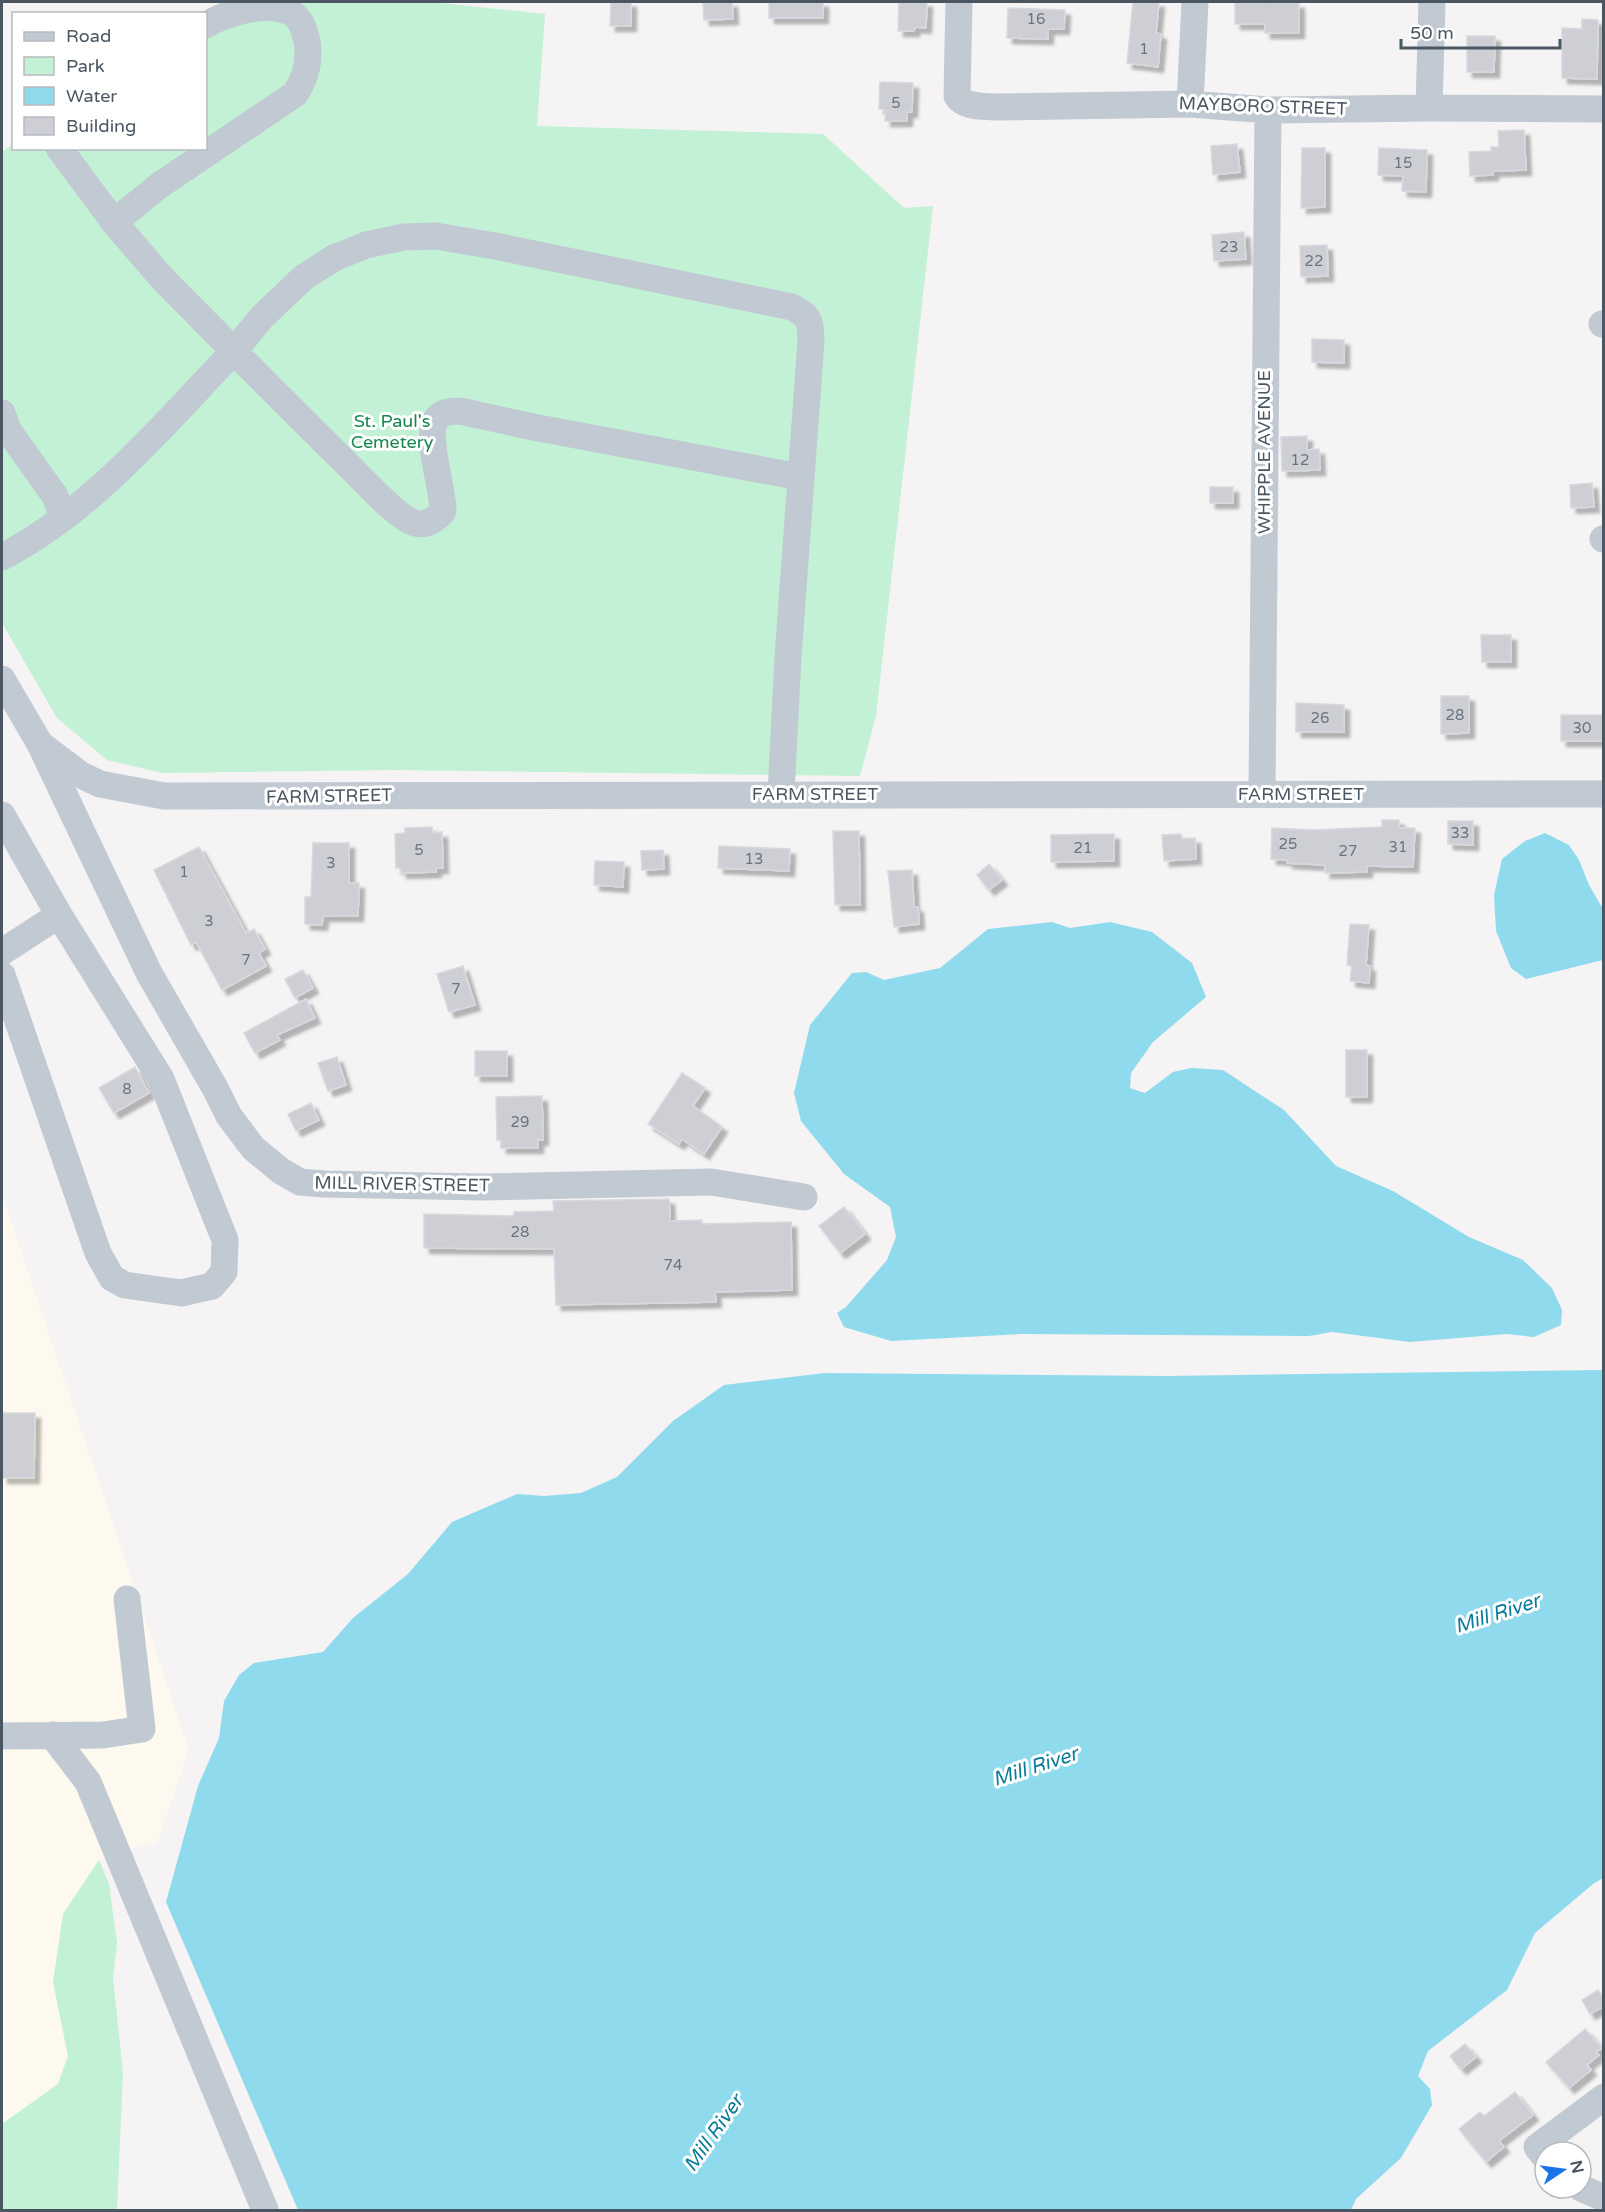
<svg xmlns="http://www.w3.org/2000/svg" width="1605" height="2212" font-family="'Varela Round',sans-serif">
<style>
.commercial{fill:#fdf9ef}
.green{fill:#c3f1d5}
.water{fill:#90daee}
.building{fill:#cdcfd5;stroke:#d7d9de;stroke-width:1.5;filter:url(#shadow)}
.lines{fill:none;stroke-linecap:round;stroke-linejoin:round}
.minor{stroke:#c1cad2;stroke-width:27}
.labels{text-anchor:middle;stroke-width:6;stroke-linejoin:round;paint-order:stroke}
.number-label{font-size:15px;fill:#6b747e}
.street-label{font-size:18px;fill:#4a5661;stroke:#fff}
.park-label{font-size:18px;fill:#17864f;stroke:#fff}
.water-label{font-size:20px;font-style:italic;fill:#0c7c9b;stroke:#fff}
</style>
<defs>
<filter id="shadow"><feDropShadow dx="5.5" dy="5.5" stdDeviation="1.5" flood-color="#0004"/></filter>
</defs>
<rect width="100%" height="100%" fill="#f5f3f3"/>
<path class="commercial" d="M2 1194 189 1749 158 1841 99 1860 53 1982 68 2056 58 2084 2 2124Z"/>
<path class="green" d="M222 2H431L545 14 537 126 823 134 904 208 933 206 876 716 860 776 394 770 162 773 107 760 57 718 2 623V152L13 144 14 148H206L205 13Z
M99 1860 109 1884 117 1943 113 1978 123 2073 117 2210H2V2124L58 2084 68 2056 53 1982 63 1914Z"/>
<path class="water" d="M1545 833 1569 845 1579 860 1589 885 1603 909V960L1526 979 1511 968 1496 931 1494 895 1502 859 1525 841Z
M1052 922 1070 928 1110 922 1152 932 1192 963 1206 997 1153 1042 1131 1073 1130 1088 1145 1093 1173 1072 1191 1068 1223 1070 1284 1110 1336 1166 1393 1191 1469 1237 1523 1260 1552 1288 1562 1310 1561 1325 1534 1337 1507 1334 1410 1342 1332 1332 1309 1336 1021 1334 891 1341 844 1327 837 1313 846 1307 887 1260 896 1237 890 1207 844 1174 801 1121 794 1093 810 1025 852 973 866 972 884 980 940 968 988 929Z
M1603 1370V1878L1593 1884 1535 1933 1507 1990 1428 2051 1418 2076 1430 2089 1432 2105 1401 2158 1356 2199 1351 2210H298L166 1902 198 1786 219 1738 224 1701 239 1675 254 1663 323 1652 353 1618 408 1574 452 1522 517 1494 544 1496 581 1493 617 1477 673 1421 724 1385 825 1373 1167 1376Z"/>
<path class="building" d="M611 2H631V26H610Z
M703 2H732L733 19 704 20Z
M769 2H823V18H769Z
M899 2H927L926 28 915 27 914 31H898Z
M1133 2H1159L1156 33 1161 34 1158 67 1127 63Z
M1235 2 1299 3V33H1265V24H1235Z
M1008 8 1065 10 1064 29H1048V39L1007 38Z
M1582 19 1598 20 1597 79 1562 78V28L1582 29Z
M1467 36H1495L1494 72H1467Z
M880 82 913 83 912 112H907V121H885L886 110 879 109Z
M1524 130 1526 170 1493 171V175L1470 176 1469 152 1491 151V147H1499L1498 131Z
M1237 144 1240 172 1213 175 1211 146Z
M1302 148H1325V207L1301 208Z
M1379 148 1427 150 1426 192 1402 191 1403 176 1378 175Z
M1244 232 1246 259 1214 261 1212 235Z
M1327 245 1328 276 1301 277 1300 246Z
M1312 339 1344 340V363L1312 362Z
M1307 436V450L1319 449 1320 470 1282 471 1281 437Z
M1592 483 1594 507 1571 508 1570 485Z
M1210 487H1233V503H1210Z
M1481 635H1511V662H1482Z
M1441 696H1469V733L1441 734Z
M1296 703 1344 705V732H1296Z
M1561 715H1604V741H1561Z
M1382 820H1399V828H1415L1413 867 1367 866V872L1325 873V865L1287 863 1288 860 1271 859 1272 828 1315 830 1382 827Z
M1448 821H1473V845L1448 844Z
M432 827 433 833 442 832 443 868H436V872L401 873V868H396L395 834 405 833V828Z
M833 831H859L860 905H835Z
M1114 834V861L1051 862V835Z
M1181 834 1182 839 1195 838 1196 859 1164 861 1162 835Z
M313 843H349V883H359L358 916H323L322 925 305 924V897H311Z
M719 846 790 849 789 871 718 868Z
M199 847 246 933 254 929 265 949 259 953 266 966 222 990 196 942 191 945 154 870Z
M663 850 664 869 642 870 641 851Z
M595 861 624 862 623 887 594 885Z
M989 864 1002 880 989 890 977 875Z
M912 870 914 907H918L919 924 894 927 888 871Z
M1350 924 1369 925 1366 965 1370 966 1369 983 1350 981 1352 966 1347 965Z
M463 966 475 1005 449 1012 437 974Z
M303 970 313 988 295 998 285 979Z
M306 999 315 1018 277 1035 280 1040 255 1053 244 1033Z
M1346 1050H1367V1097H1346Z
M475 1051H507V1076H475Z
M337 1057 346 1085 328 1091 318 1063Z
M135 1067 149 1093 114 1113 99 1088Z
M682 1073 705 1088 693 1106 722 1127 704 1154 682 1139 679 1144 648 1124Z
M542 1096 543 1140H538V1148H501V1140H497L496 1097Z
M311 1103 319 1120 296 1131 288 1114Z
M669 1199 670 1221 702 1220V1224L791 1222 792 1290 715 1292 716 1302 556 1305 554 1249 424 1248V1214L514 1216V1212L554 1211 553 1201Z
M844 1207 865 1234 840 1253 819 1226Z
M2 1413H35L34 1478H2Z
M1598 1990 1604 1999V2006L1590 2014 1582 2000Z
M1585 2029 1602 2048 1596 2052 1599 2055 1587 2065 1591 2070 1569 2088 1546 2062Z
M1465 2044 1476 2057 1461 2069 1450 2056Z
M1515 2092 1533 2115 1499 2141 1504 2147 1486 2162 1459 2129 1480 2112 1484 2116Z"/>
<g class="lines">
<path class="minor" d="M959 2 957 96C964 107 981 106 994 107L1190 104 1268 110 1429 108 1604 109
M1190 104 1195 2
M1429 108 1432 2
M114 222 160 185 295 94C306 78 310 60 307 41 304 30 302 19 291 13 269 0 226 13 206 25
M1602 324H1604
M2 413 8 430 55 496 63 518
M1603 539H1604
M2 557C94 509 163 425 234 351L160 276 114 222 59 148
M2 679 40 744 149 973 215 1088 229 1116 253 1148 281 1171 300 1182 324 1184 483 1187 711 1182 804 1197
M40 744 81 775 100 784 164 796 1604 794
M781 794 788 657 811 341C810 321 811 317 792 307L495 246 436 236 404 237 366 245 334 258 304 277 262 317 234 351C273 391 313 430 352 469 365 482 399 519 415 523 426 526 437 519 443 511 443 489 426 438 435 421 440 412 450 411 460 411L533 427 800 477
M1262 794 1268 110
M2 815 59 915 161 1079 225 1240 224 1272 212 1286 181 1293 125 1285 112 1278 98 1253 2 975
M2 952 59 915
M52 1735 88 1782 265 2210
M2 1736 103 1735 142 1729 127 1599
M1545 2157 1537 2147 1604 2097
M1581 2188 1604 2198"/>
</g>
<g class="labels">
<g class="number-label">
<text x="1036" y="24">16</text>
<text x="1144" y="54">1</text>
<text x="896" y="108">5</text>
<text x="1403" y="168">15</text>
<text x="1229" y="252">23</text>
<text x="1314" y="266">22</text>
<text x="1300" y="465">12</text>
<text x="1455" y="720">28</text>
<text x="1320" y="723">26</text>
<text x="1582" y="733">30</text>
<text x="1460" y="838">33</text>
<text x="1288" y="849">25</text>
<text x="1398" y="852">31</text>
<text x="1083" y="853">21</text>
<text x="419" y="855">5</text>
<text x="1348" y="856">27</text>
<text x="754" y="864">13</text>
<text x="331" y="868">3</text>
<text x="184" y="877">1</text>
<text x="209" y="926">3</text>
<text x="246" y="965">7</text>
<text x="456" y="994">7</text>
<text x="127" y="1094">8</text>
<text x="520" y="1127">29</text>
<text x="520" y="1237">28</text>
<text x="673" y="1270">74</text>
</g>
<g class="street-label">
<text transform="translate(1263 106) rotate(2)" y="6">MAYBORO STREET</text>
<text transform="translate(1264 452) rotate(-90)" y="6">WHIPPLE AVENUE</text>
<text x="815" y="800">FARM STREET</text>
<text x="1301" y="800">FARM STREET</text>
<text transform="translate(329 796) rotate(-1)" y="6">FARM STREET</text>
<text transform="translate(402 1184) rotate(1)" y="6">MILL RIVER STREET</text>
</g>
<g class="park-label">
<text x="392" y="427">St. Paul's<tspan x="392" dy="21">Cemetery</tspan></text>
</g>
<g class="water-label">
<text transform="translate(1497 1613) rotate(-18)" y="7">Mill River</text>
<text transform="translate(1035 1766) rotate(-18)" y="7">Mill River</text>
<text transform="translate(713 2133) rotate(-55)" y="7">Mill River</text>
</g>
</g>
<rect width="1605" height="2212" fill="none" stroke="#4a5661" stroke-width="6"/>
<rect x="12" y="12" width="195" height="138" fill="#ffffff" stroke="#b7bbc0" stroke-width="1.5"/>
<rect x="24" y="32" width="30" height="9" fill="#c1cad2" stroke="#b7bbc0" stroke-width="1.5"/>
<text x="66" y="42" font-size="18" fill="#4a5661">Road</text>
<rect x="24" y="57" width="30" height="18" fill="#c3f1d5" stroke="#b7bbc0" stroke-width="1.5"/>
<text x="66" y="72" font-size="18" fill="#4a5661">Park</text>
<rect x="24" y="87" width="30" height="18" fill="#90daee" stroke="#b7bbc0" stroke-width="1.5"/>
<text x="66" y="102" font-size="18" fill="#4a5661">Water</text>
<rect x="24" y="117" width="30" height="18" fill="#cdcfd5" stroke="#b7bbc0" stroke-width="1.5"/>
<text x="66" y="132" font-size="18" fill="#4a5661">Building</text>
<g transform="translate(1563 2170) rotate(77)"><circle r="28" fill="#ffffff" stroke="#b7bbc0" stroke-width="1.5"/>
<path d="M0-4.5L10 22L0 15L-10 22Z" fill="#1a73e8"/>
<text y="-9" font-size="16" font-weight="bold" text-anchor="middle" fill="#4a5661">N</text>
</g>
<path d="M1401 39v9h159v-9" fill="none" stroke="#4a5661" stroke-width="3"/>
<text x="1410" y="39" font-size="18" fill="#4a5661" stroke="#ffffff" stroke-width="4.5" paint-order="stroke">50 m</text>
</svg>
